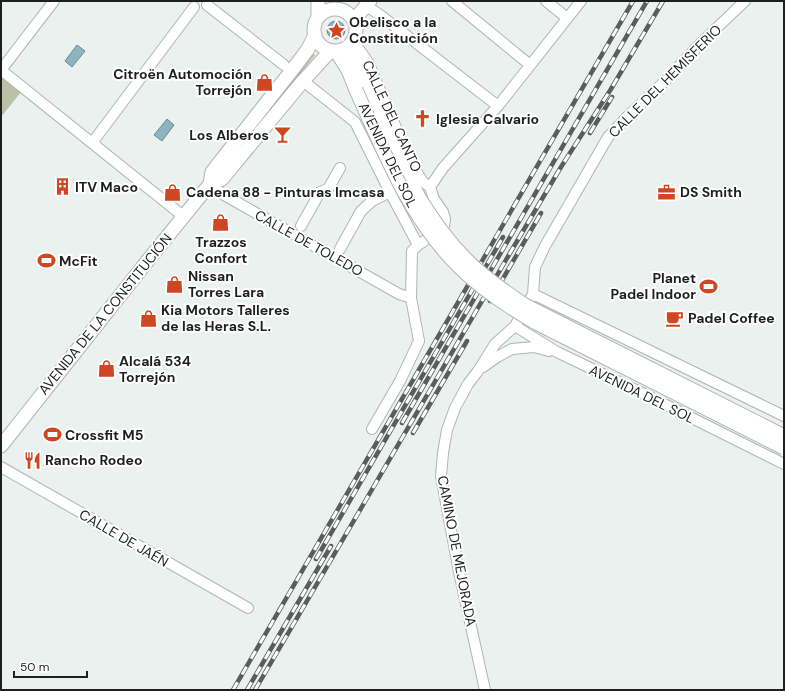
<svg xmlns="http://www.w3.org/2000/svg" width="785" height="691" font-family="'DM Sans',sans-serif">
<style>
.green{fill:#bcc0a4}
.water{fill:#8db4c1;stroke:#6b8890}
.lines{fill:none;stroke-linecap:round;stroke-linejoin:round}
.minor-casing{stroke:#afb5b2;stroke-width:12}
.major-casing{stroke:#afb5b2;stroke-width:15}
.minor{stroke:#fff;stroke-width:10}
.major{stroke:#fff;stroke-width:13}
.rail-casing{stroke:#595d5c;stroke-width:4.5}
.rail{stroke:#fff;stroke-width:3;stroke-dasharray:9;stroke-linecap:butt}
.major-bridge-casing{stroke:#afb5b2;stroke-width:15;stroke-linecap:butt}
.major-bridge{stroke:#fff;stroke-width:13}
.labels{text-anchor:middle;stroke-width:4;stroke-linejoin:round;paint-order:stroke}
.poi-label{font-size:14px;font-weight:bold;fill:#1d201f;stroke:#fff;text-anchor:start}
.street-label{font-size:14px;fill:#1d201f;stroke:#fff}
</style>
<rect width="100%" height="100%" fill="#eaf1ee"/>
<path class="green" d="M313 54 315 55 276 104 274 103Z
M1 76 21 92 1 117Z"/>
<path class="water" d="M327 30a9 9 0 1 1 18 0a9 9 0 1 1-18 0Z
M77 45 85 51 72 67 65 61Z
M167 119 174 125 162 141 154 135Z"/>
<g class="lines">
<defs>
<path id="minor" d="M452 1 530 65
M546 1 567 18
M207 5 284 65
M364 8 371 9 380 15 498 106
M353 41 368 62 412 165 423 182 430 187 434 199 443 212 445 219 444 226 429 238 418 245 412 251 411 298 419 341 400 381 372 429
M1 70 183 216
M1 70 54 1
M303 81 355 122 394 200 418 245
M92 143 194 7
M210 184 224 195 399 294 411 298
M430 187 443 168 498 106 581 1
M301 226 320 192 328 189 340 168
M340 249 361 211 372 201 386 194
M533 294 784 416
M515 326 557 352 640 392 784 464
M483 367 497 357 512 349 534 347 549 351
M1 467 248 608
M485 690 459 572 441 476 443 453 447 430 455 408 468 384 478 371 495 344 515 326 533 294 535 267 545 246 608 137 628 116 665 81 702 42 745 1"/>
<path id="major" d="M314 30a21 21 0 1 1 42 0a21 21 0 1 1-42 0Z
M318 18V1
M354 20 370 1
M349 46C370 98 393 149 420 199
M336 51 348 70 356 90
M210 184 212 172 296 65 308 49 315 35
M1 446 149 259 210 184 222 179 303 81 323 59 331 51"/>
</defs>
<use href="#minor" class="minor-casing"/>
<use href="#major" class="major-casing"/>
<use href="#minor" class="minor"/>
<use href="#major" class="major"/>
<defs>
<path id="rail" d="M590 133 612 97
M490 301 541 213
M402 423 647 1
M413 433 467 341
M316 559 503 237
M233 690 633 1
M247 690 331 546
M255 690 510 253 561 167 611 89 663 1"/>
</defs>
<use href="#rail" class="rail-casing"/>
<use href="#rail" class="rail"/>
<defs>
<path id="major-bridge" d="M356 90C384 152 409 217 458 266 481 289 508 307 536 323L784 448
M420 199C433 220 447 240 465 258 482 276 504 291 525 305L784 436"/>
</defs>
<use href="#major-bridge" class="major-bridge-casing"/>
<use href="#major-bridge" class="major-bridge"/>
</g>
<defs>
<symbol id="sight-bare" viewBox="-9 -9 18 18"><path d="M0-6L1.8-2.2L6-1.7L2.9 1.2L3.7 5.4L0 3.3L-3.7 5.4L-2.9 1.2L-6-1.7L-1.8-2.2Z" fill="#cf4623" stroke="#fff" stroke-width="2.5" paint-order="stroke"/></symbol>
<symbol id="shop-bare" viewBox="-9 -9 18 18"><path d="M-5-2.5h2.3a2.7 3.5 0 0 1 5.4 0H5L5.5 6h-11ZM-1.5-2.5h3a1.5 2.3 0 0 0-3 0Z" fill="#cf4623" stroke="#fff" stroke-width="2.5" paint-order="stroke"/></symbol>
<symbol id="church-bare" viewBox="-9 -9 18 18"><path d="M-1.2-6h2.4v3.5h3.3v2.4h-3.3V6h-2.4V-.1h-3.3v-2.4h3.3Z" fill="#cf4623" stroke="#fff" stroke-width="2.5" paint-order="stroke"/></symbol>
<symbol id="bar-bare" viewBox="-9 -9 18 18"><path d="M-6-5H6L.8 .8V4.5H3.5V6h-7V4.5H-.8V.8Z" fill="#cf4623" stroke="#fff" stroke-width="2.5" paint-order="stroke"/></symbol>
<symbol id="building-bare" viewBox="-9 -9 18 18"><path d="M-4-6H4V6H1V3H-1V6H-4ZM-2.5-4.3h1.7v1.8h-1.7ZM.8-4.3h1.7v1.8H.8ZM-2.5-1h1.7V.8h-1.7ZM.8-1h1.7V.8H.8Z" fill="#cf4623" stroke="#fff" stroke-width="2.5" paint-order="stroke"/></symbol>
<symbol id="office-bare" viewBox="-9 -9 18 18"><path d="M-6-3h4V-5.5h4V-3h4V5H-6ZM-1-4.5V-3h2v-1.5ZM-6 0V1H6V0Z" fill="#cf4623" stroke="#fff" stroke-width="2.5" paint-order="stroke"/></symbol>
<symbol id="stadium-bare" viewBox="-9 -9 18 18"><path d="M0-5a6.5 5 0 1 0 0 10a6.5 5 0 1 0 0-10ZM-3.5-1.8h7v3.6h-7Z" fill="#cf4623" stroke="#fff" stroke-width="2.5" paint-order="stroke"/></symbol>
<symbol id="cafe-bare" viewBox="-9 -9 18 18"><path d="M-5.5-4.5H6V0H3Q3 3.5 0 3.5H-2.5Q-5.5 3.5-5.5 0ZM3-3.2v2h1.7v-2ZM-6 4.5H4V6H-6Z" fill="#cf4623" stroke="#fff" stroke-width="2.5" paint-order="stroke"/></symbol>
<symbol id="restaurant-bare" viewBox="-9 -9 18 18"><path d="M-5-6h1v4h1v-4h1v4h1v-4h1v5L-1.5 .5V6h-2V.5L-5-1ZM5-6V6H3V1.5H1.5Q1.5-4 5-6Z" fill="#cf4623" stroke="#fff" stroke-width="2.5" paint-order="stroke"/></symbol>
</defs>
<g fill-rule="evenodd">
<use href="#sight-bare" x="324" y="18" width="25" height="25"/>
<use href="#shop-bare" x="252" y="70" width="25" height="25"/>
<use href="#church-bare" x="410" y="106" width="25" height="25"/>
<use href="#bar-bare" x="270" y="122" width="25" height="25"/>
<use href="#building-bare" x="50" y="174" width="25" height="25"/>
<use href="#shop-bare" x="160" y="180" width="25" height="25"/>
<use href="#office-bare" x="654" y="180" width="25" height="25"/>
<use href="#shop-bare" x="208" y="210" width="25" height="25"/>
<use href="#stadium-bare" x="34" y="248" width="25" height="25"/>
<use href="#shop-bare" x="162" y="272" width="25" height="25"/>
<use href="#stadium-bare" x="696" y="274" width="25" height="25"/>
<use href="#shop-bare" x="136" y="306" width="25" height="25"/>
<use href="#cafe-bare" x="662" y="306" width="25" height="25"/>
<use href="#shop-bare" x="94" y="356" width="25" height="25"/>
<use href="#stadium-bare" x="40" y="422" width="25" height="25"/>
<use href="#restaurant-bare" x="20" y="448" width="25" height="25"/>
</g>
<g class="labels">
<g class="poi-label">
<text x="349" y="27">Obelisco a la<tspan x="349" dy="16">Constitución</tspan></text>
<text x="252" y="79" text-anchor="end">Citroën Automoción<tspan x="252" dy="16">Torrejón</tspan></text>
<text x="436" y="124">Iglesia Calvario</text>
<text x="269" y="140" text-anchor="end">Los Alberos</text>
<text x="75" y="192">ITV Maco</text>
<text x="186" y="197">Cadena 88 - Pinturas Imcasa</text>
<text x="680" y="197">DS Smith</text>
<text x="221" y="247" text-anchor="middle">Trazzos<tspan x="221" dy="16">Confort</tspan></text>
<text x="59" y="266">McFit</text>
<text x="188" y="281">Nissan<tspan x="188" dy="16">Torres Lara</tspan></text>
<text x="696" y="283" text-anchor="end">Planet<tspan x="696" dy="16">Padel Indoor</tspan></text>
<text x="161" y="315">Kia Motors Talleres<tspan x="161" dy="16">de las Heras S.L.</tspan></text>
<text x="688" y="323">Padel Coffee</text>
<text x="119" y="366">Alcalá 534<tspan x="119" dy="16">Torrejón</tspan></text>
<text x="65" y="440">Crossfit M5</text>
<text x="45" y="465">Rancho Rodeo</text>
</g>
<g class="street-label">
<text transform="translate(665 81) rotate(-45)" y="5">CALLE DEL HEMISFERIO</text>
<text transform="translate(392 116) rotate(65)" y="5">CALLE DEL CANTO</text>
<text transform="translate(388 155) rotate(64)" y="5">AVENIDA DEL SOL</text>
<text transform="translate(309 243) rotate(29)" y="5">CALLE DE TOLEDO</text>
<text transform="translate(105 314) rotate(-51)" y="5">AVENIDA DE LA CONSTITUCIÓN</text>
<text transform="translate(642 394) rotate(26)" y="5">AVENIDA DEL SOL</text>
<text transform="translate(124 538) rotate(30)" y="5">CALLE DE JAÉN</text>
<text transform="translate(457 551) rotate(79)" y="5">CAMINO DE MEJORADA</text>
</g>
</g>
<rect width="785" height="691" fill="none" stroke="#1d201f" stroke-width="4"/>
<path d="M14 671v6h73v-6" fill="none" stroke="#1d201f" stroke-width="2"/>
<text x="20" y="671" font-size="12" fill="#1d201f" stroke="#ffffff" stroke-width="3" paint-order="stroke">50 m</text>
</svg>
